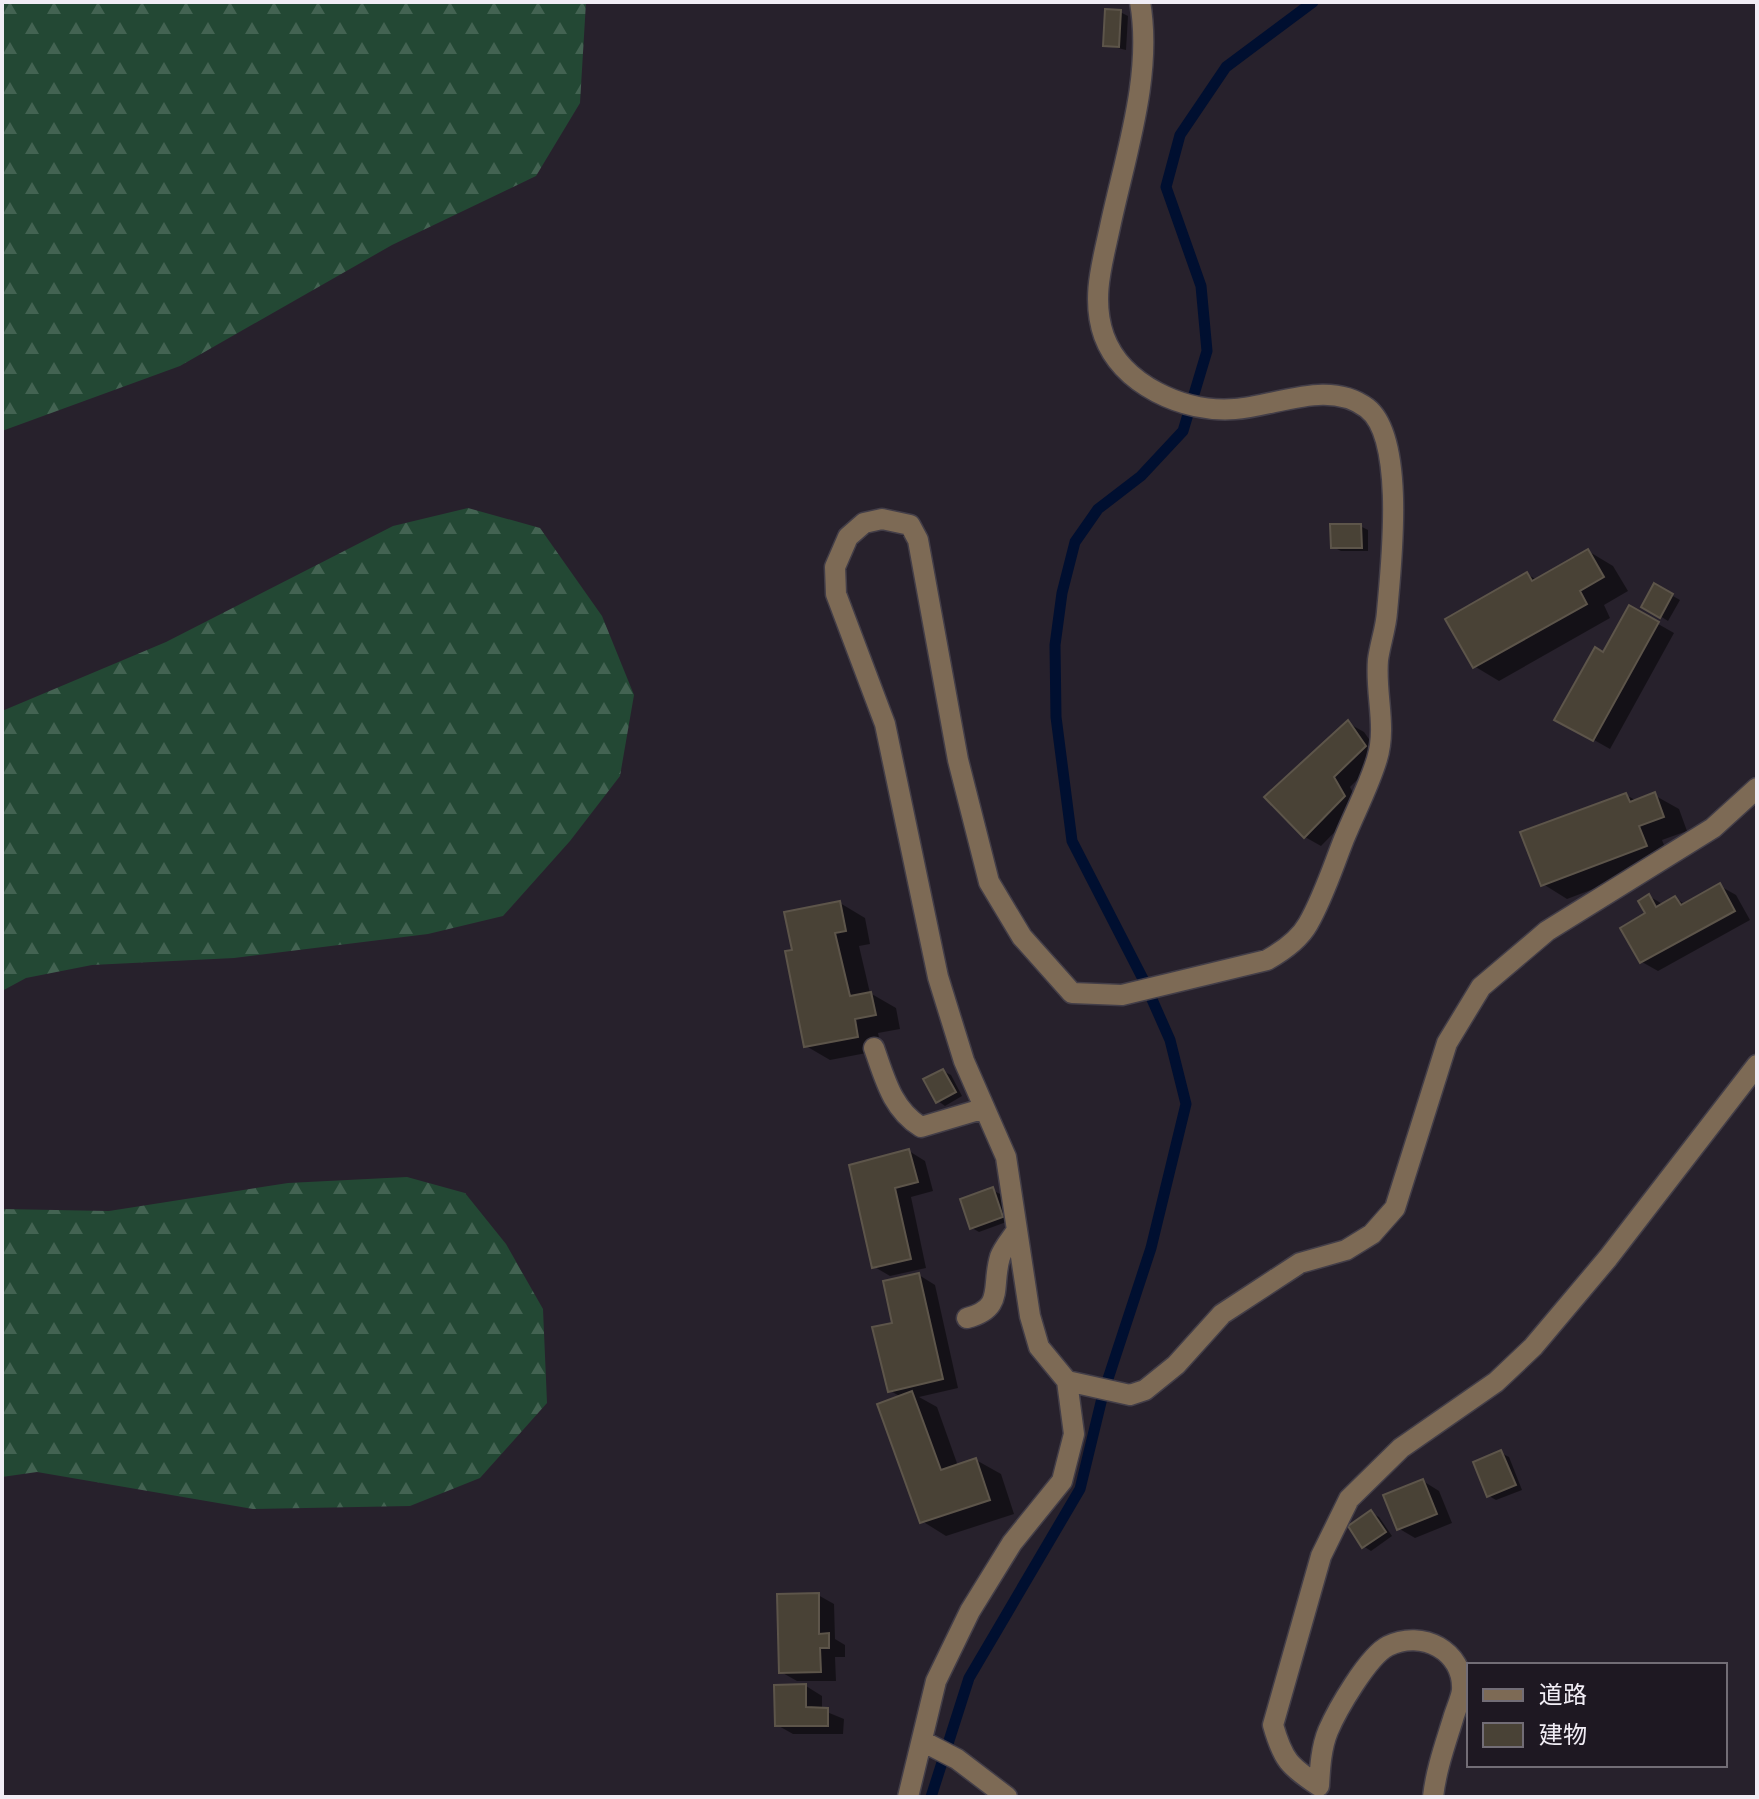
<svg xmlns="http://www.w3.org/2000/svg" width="1759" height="1799" font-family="Karla,'Noto Sans JP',sans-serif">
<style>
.forest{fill:url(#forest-firs)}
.shadow{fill:#0007}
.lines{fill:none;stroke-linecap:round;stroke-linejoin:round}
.stream{stroke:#000f30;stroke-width:11}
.building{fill:#494236;stroke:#5d554a;stroke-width:2}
.minor-casing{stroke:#433e48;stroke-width:23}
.minor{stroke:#7d6a55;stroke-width:20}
</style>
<defs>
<pattern id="forest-firs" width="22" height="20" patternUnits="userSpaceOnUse" patternTransform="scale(2)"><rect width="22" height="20" fill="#234834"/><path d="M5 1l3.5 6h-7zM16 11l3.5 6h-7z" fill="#436352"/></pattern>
</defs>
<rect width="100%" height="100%" fill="#27212c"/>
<path class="forest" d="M2 2H586L580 103 536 176 392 245 180 366 2 431Z
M468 508 540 528 602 616 634 695 620 776 570 841 503 916 428 934 234 958 92 965 26 978 2 991V711L166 642 393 526Z
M407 1177 465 1193 506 1244 543 1309 547 1403 480 1478 410 1506 253 1509 37 1472 2 1477V1209L109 1211 288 1183Z"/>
<path class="shadow" d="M1120 12 1128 16 1126 50 1105 45Z
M1360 526 1368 530V551H1341L1333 547Z
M1588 551 1613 566 1628 591 1604 605 1610 618 1499 681 1474 666 1527 574 1537 580Z
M1655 586 1680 600 1668 621 1644 606Z
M1630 608 1674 633 1610 749 1557 719 1604 654Z
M1348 723 1364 732 1381 756 1350 787 1360 806 1321 846 1305 837Z
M1626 795 1637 801 1654 795 1679 809 1687 831 1662 840 1670 860 1567 899 1543 884Z
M1720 886 1736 895 1750 920 1658 971 1642 962 1649 896 1664 905 1675 898 1686 905Z
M840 903 865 918 870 944 859 946 870 993 896 1008 900 1029 878 1033 882 1050 830 1060 806 1046 794 951Z
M943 1071 951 1075 962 1096 945 1106 938 1101Z
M909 1151 925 1161 933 1191 911 1197 926 1268 890 1276 873 1266 852 1166Z
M992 1190 1000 1194 1009 1221 979 1232 972 1228Z
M919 1275 935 1285 958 1388 919 1397 937 1407 958 1466 976 1460 1001 1474 1014 1514 946 1536 922 1521 901 1397 889 1390 895 1324Z
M1501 1453 1509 1457 1522 1490 1496 1500 1489 1496Z
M1423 1481 1439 1491 1452 1523 1415 1538 1398 1528Z
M1371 1513 1379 1517 1392 1536 1371 1551 1363 1546Z
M818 1595 834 1604 835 1639 845 1645V1657H835L836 1681H797L781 1672Z
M806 1686 822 1696V1710L844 1719 843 1734H793L777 1725Z"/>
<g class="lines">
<path class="stream" d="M931 1797 969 1678 1080 1489 1103 1394 1151 1248 1186 1104 1170 1040 1143 979 1072 841 1056 717 1055 645 1062 593 1075 542 1098 509 1141 476 1183 431 1207 351 1201 286 1166 187 1180 135 1226 67 1313 2"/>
</g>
<path class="building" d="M1105 9 1121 10 1119 47 1103 46Z
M1330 524H1361L1362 548H1331Z
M1588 549 1604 577 1580 591 1587 604 1473 668 1445 619 1527 572 1532 581Z
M1654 583 1673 594 1660 618 1641 607Z
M1629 605 1659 622 1593 741 1554 720 1595 647 1603 652Z
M1348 720 1366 746 1334 777 1345 796 1304 838 1264 797Z
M1655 792 1664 817 1639 826 1647 846 1541 886 1520 832 1626 793 1630 802Z
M1720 883 1735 911 1640 963 1620 928 1645 913 1638 901 1649 894 1656 907 1675 896 1681 905Z
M840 901 846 931 835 933 850 996 871 992 876 1015 855 1019 858 1037 804 1047 785 951 792 950 784 912Z
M943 1069 956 1092 936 1103 923 1079Z
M909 1149 918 1182 895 1188 911 1259 872 1268 849 1165Z
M993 1187 1003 1217 970 1229 960 1199Z
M919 1273 943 1379 888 1392 872 1327 892 1323 883 1281Z
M912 1391 941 1470 976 1458 990 1500 920 1523 877 1404Z
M1501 1450 1516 1485 1487 1497 1473 1462Z
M1423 1479 1437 1514 1397 1530 1383 1495Z
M1371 1510 1386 1532 1362 1548 1348 1526Z
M819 1593V1634L829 1633V1648H820L821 1672 779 1673 777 1594Z
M806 1684V1707L828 1708V1726H775L774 1685Z"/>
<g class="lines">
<defs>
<path id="minor" d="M1140 2C1153 75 1125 156 1110 227 1102 264 1091 299 1104 336 1122 385 1184 413 1235 409 1277 406 1329 379 1367 408 1406 438 1391 566 1387 612 1386 628 1380 644 1378 660 1375 694 1387 726 1377 759 1369 786 1355 812 1344 839 1333 867 1323 898 1308 924 1299 940 1283 951 1267 960L1122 995 1072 993 1022 937 989 882 958 760 918 540 910 525 882 519 864 523 848 537 835 567 836 594 885 724 938 977 964 1061 1006 1157 1030 1316 1039 1347 1067 1381 1130 1395 1145 1390 1176 1365 1222 1314 1300 1263 1346 1250 1372 1234 1395 1208 1447 1043 1481 987 1547 931 1713 828 1757 788
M874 1048C885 1079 892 1109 921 1127L982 1109
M967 1318C1005 1308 991 1287 1000 1257 1003 1248 1012 1238 1017 1230
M922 1741 957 1759 1007 1797
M908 1797 936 1681 970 1611 1012 1543 1062 1481 1074 1434 1067 1381
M1433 1797C1436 1770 1445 1745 1453 1719 1455 1711 1461 1699 1462 1690 1464 1651 1422 1629 1388 1646 1368 1656 1337 1710 1328 1731 1321 1748 1320 1768 1319 1786 1289 1766 1283 1760 1273 1725L1321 1556 1349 1499 1401 1448 1496 1382 1533 1347 1608 1258 1757 1065"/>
</defs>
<use href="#minor" class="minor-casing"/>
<use href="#minor" class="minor"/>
</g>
<rect width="1759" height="1799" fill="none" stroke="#f1edf5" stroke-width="8"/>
<rect x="1467" y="1663" width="260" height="104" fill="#1e1822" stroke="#726d76" stroke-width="2"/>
<rect x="1483" y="1689" width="40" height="12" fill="#7d6a55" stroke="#726d76" stroke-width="2"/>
<text x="1539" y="1703" font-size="24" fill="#f1edf5">道路</text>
<rect x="1483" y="1723" width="40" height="24" fill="#494236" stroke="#726d76" stroke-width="2"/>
<text x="1539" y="1743" font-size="24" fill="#f1edf5">建物</text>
</svg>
